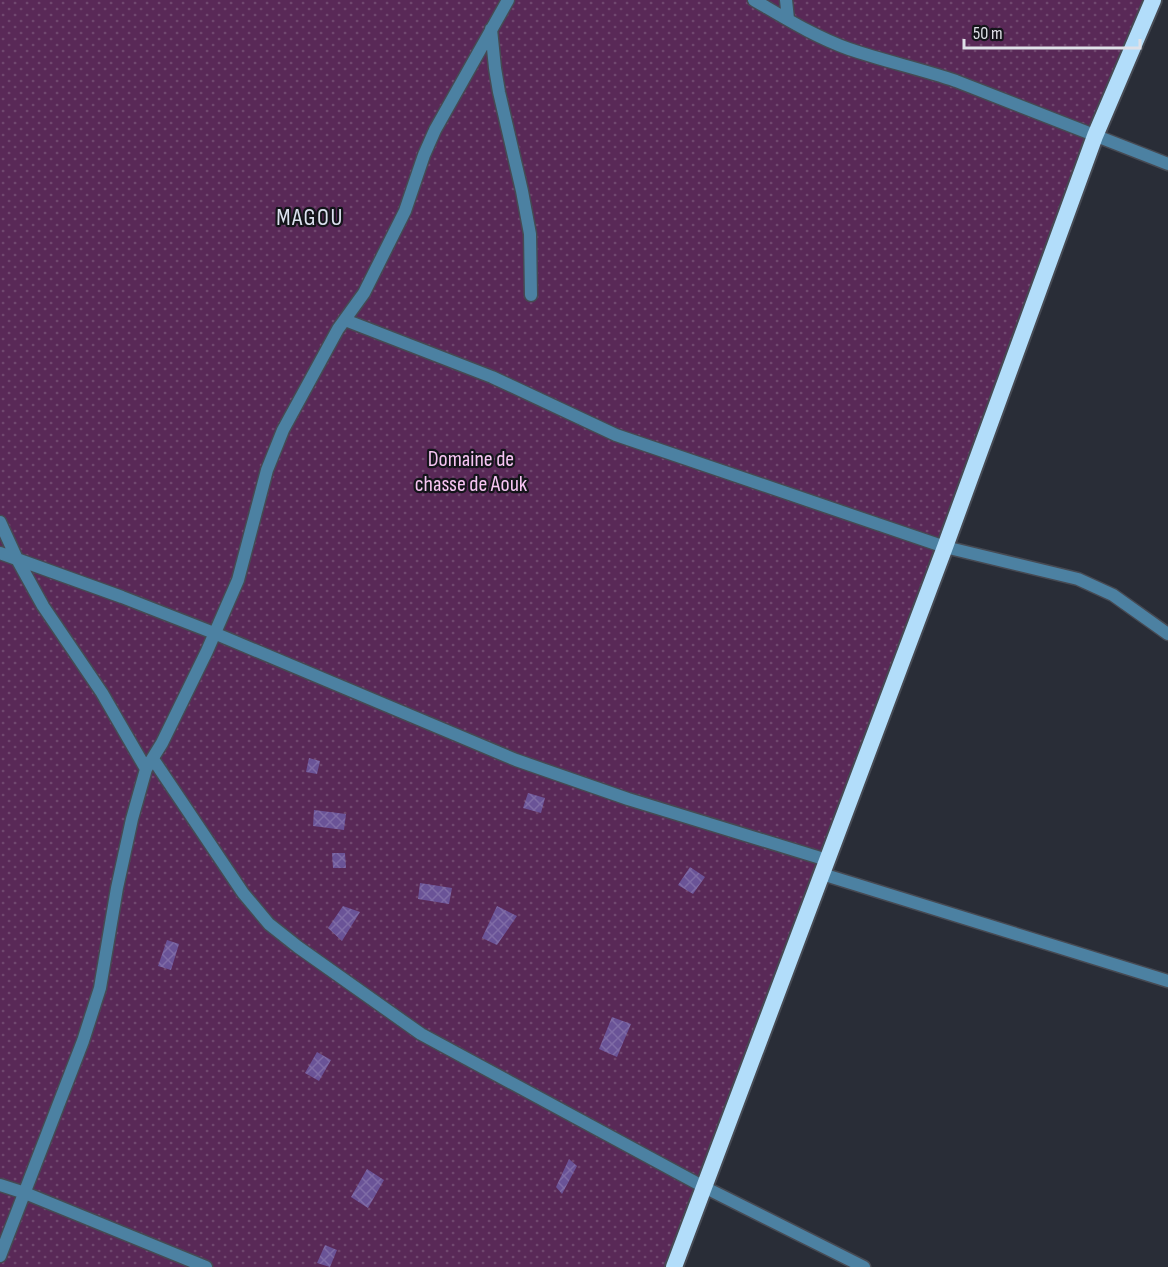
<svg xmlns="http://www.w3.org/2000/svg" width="1168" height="1267" font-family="'Sofia Sans Condensed',sans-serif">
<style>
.park{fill:url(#park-dots)}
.building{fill:url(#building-cross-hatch)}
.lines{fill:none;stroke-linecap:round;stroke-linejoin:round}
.minor-casing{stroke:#464a53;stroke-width:15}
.trunk-casing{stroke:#464a53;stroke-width:20}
.minor{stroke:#4c81a2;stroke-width:12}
.trunk{stroke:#b2ddfa;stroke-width:16}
.labels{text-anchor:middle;stroke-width:4.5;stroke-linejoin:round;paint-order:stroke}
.park-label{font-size:22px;fill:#f7c5f3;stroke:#14151a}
.neighbourhood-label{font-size:24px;letter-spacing:1.5px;fill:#dce2ef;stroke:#14151a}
</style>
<defs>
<pattern id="park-dots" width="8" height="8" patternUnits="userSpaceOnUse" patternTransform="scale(1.5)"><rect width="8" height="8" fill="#592957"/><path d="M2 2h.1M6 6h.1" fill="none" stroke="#70486f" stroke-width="1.8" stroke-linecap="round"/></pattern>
<pattern id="building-cross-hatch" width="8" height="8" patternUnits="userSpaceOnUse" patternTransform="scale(1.5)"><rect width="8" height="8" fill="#6a5397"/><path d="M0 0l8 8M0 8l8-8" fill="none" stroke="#7f6ba6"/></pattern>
</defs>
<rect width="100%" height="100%" fill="#292d37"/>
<path class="park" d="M0 0H1153L674 1267H0Z"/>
<path class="building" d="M309 758 320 761 317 774 306 772Z
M528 793 545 798 541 813 523 808Z
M314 810 346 814 344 830 313 826Z
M332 853H345L346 868H333Z
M690 867 705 877 693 894 678 885Z
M420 883 452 888 449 904 418 899Z
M343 906 360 912 342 941 328 928Z
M497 906 517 916 497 945 482 938Z
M167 940 179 944 171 970 158 966Z
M612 1017 631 1024 617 1057 599 1049Z
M317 1052 331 1060 319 1081 305 1073Z
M569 1159 577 1166 562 1194 556 1187Z
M367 1169 384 1180 368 1208 351 1197Z
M325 1245 337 1250 330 1267 317 1263Z"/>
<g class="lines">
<defs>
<path id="minor" d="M754 0C785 18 815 37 849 49 884 61 921 69 956 81L1168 164
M786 0 788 19
M491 29 495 68 499 92 522 191 530 234 531 295
M345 320 492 377 616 435 945 547 1078 579 1113 595 1168 634
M0 522 17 559 43 606 102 693 146 769 132 819 117 888 100 988 83 1041 0 1256
M0 553 122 597 214 633 516 760 628 799 827 860
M153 759 243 893 269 924 298 947 421 1034 704 1187 864 1267
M146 769 162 743 207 651 238 580 267 470 283 430 338 329 364 293 405 211 424 155 435 130 508 0
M822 874 1168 981
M0 1185 25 1193 206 1267"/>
<path id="trunk" d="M674 1267 945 547 1095 136 1153 0"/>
</defs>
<use href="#minor" class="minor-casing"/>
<use href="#trunk" class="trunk-casing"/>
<use href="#minor" class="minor"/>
<use href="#trunk" class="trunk"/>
</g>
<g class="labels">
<g class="park-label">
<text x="471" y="466">Domaine de<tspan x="471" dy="25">chasse de Aouk</tspan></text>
</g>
<g class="neighbourhood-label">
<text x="310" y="225">MAGOU</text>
</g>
</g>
<path d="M964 39v9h176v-9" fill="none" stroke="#dfe1e8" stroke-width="3"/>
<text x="973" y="39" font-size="18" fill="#dfe1e8" stroke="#14151a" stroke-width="4.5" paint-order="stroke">50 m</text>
</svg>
